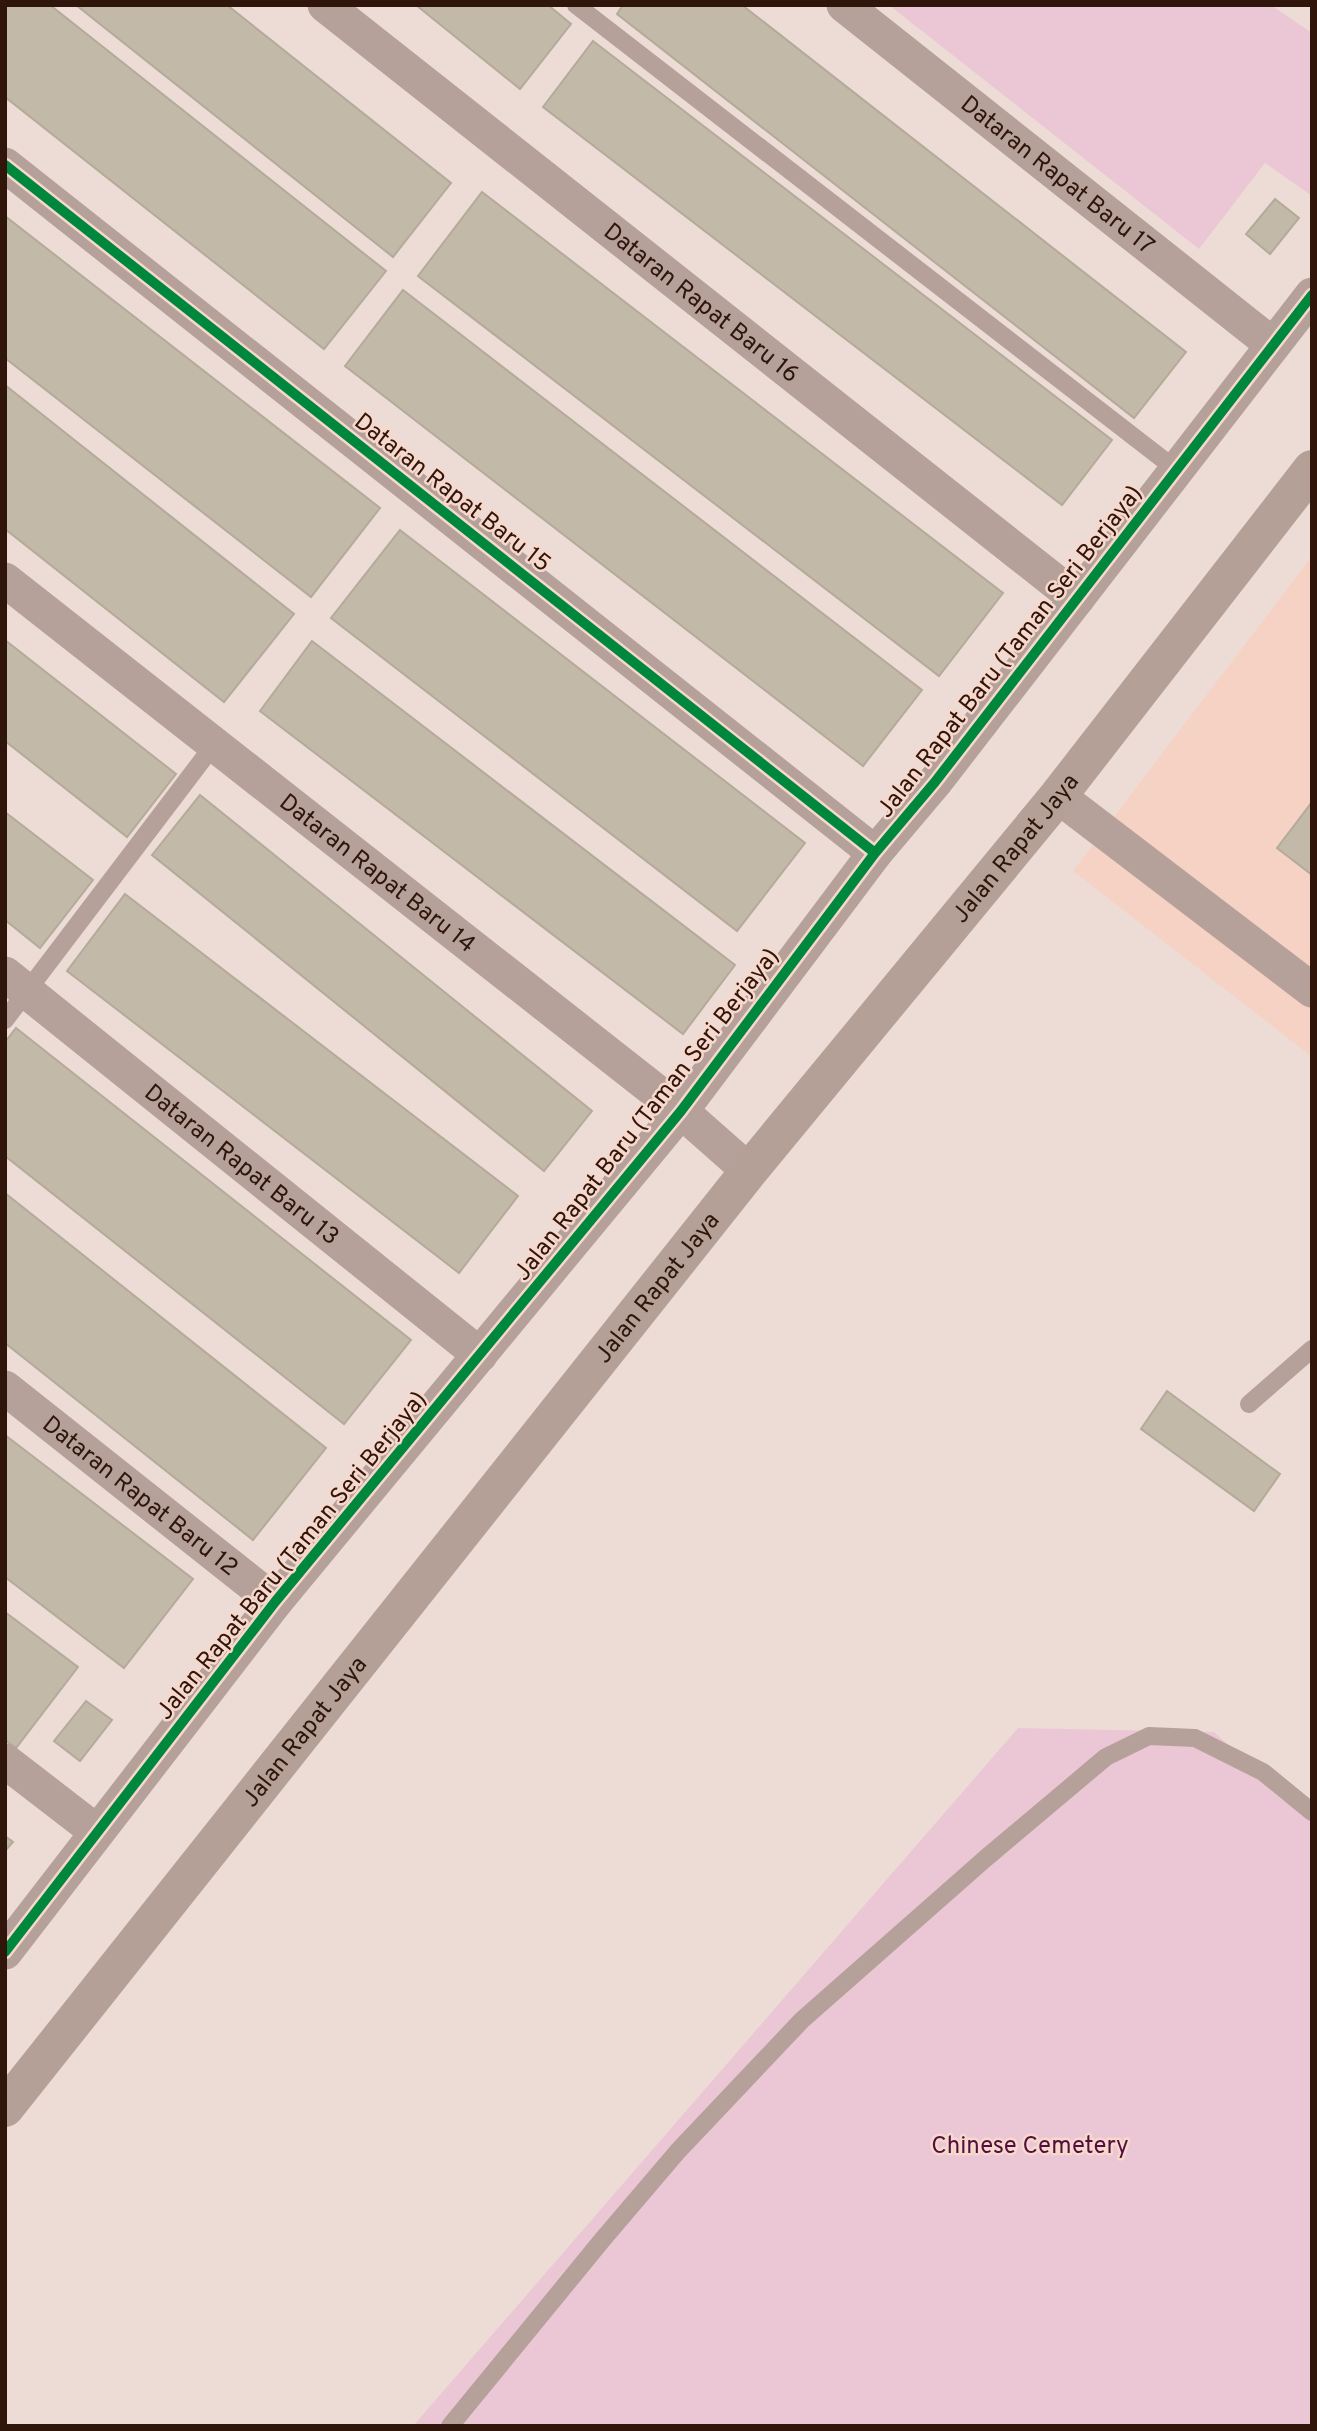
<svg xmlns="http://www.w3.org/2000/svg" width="1317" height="2431" font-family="Overpass,sans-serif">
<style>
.built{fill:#f6d2c4}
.green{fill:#ebc7d5}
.building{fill:#c2b9a8;stroke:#b4aa99;stroke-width:2}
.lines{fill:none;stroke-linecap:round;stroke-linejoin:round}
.lane{stroke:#b5a19a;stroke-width:18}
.street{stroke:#b5a19a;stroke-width:35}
.secondary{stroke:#b4a097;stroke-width:38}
.cycleway-casing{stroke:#f7d8cc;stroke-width:15}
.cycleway{stroke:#00873e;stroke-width:10}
.labels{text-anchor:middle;stroke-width:5;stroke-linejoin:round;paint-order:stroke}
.street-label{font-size:24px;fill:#30150a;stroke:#f7d8cc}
.park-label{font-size:24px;fill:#520e3f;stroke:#f7d8cc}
</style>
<rect width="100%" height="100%" fill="#eddcd6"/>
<path class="built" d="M1312 556V1057L1073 871Z"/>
<path class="green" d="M889 5H1271L1312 33V196L1265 163 1199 249Z
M1018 1728 1214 1732 1312 1821V2426H413Z"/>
<path class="building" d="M5 5H50L386 271 324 349 5 97Z
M76 5H227L451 183 393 257Z
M416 5H548L571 24 520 89Z
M623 5H742L1186 352 1134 418 617 14Z
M593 41 1112 440 1062 505 543 107Z
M482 192 1003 593 939 676 418 276Z
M1275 199 1299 218 1270 254 1246 234Z
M5 216 380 508 311 597 5 358Z
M403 290 922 690 863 766 345 366Z
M5 385 294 614 224 702 5 529Z
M400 530 805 843 737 931 331 618Z
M5 640 176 774 127 837 5 741Z
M312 641 735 965 683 1034 260 711Z
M200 795 592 1111 544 1171 152 855Z
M1312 802V875L1277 848Z
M5 812 93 880 40 948 5 920Z
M125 894 518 1196 459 1273 67 971Z
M16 1028 411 1340 344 1424 5 1156V1042Z
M5 1193 326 1448 253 1540 5 1343Z
M1167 1391 1280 1474 1254 1511 1141 1429Z
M5 1435 193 1579 124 1668 5 1577Z
M5 1612 78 1667 16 1748 5 1740Z
M86 1701 112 1720 80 1761 54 1741Z
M5 1836 13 1842 5 1851Z"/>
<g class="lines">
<path class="lane" d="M576 5 1178 471
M5 1020 213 746
M1249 1404 1312 1349
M450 2426 603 2239 678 2151 802 2020 986 1858 1106 1757 1149 1736 1195 1738 1263 1772 1312 1812"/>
<g class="street">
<path id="s1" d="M325 5 1077 599"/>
<path id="s2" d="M844 5 1273 345"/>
<path d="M5 165 875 853"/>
<path id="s3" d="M5 580 681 1111 749 1171"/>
<path d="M1058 796 1312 990"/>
<path id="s4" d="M5 974 480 1355"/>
<path id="s5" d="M5 1388 275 1602"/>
<path d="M5 1761 97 1832"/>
<path d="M5 1952 275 1602 681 1111 875 853 935 782 1312 295"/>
</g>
<path class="secondary" id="s6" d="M5 2108 749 1171 1058 796 1312 469"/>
<defs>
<path id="cycleway" d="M5 165 875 853
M5 1952 275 1602 681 1111 875 853 935 782 1312 295"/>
</defs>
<use href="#cycleway" class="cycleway-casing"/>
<use href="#cycleway" class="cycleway"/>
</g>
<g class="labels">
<g class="street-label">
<text dy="8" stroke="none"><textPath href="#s2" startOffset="273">Dataran Rapat Baru 17</textPath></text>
<text dy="8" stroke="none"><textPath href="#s1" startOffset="480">Dataran Rapat Baru 16</textPath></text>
<text transform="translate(453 492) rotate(38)" y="8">Dataran Rapat Baru 15</text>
<text transform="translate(1009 651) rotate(-52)" y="8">Jalan Rapat Baru (Taman Seri Berjaya)</text>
<text dy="8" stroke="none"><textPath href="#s6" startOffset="1615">Jalan Rapat Jaya</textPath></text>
<text dy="8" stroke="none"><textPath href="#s3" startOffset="474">Dataran Rapat Baru 14</textPath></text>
<text transform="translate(646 1114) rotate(-52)" y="8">Jalan Rapat Baru (Taman Seri Berjaya)</text>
<text dy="8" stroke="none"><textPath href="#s4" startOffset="304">Dataran Rapat Baru 13</textPath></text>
<text dy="8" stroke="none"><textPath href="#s6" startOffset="1048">Jalan Rapat Jaya</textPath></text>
<text dy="8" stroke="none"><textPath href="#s5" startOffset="173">Dataran Rapat Baru 12</textPath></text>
<text transform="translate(291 1555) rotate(-51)" y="8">Jalan Rapat Baru (Taman Seri Berjaya)</text>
<text dy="8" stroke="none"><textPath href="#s6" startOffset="481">Jalan Rapat Jaya</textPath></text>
</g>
<g class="park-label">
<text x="1030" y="2153">Chinese Cemetery</text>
</g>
</g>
<rect width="1317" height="2431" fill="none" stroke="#30150a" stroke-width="14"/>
</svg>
